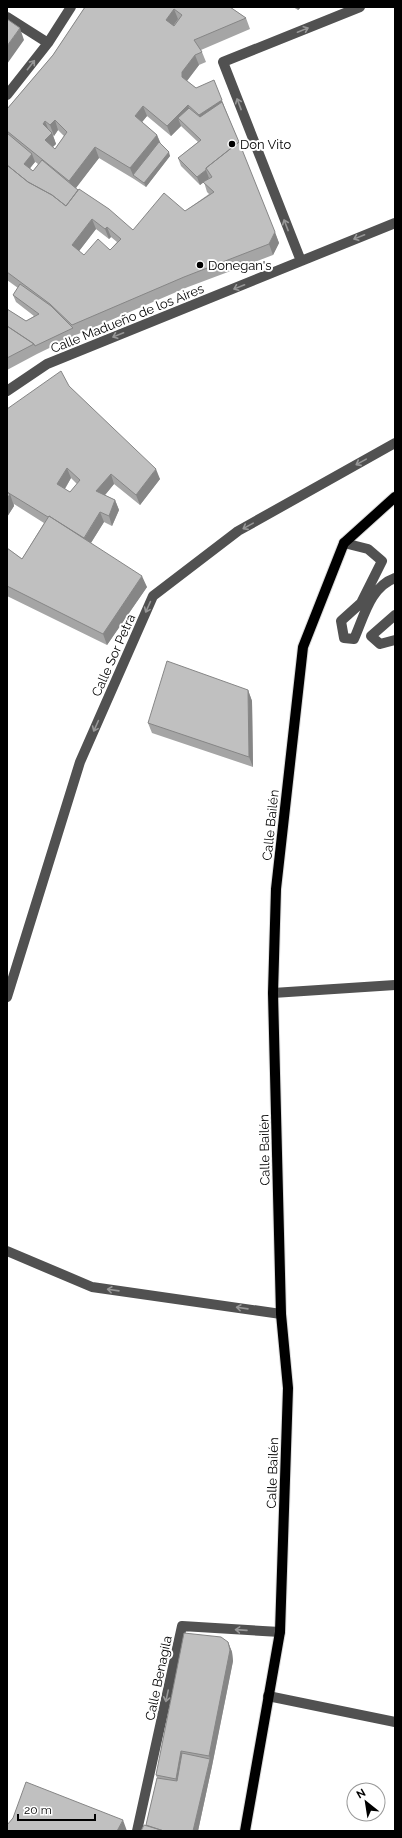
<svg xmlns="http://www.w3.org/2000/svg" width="402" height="1838" font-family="Raleway,sans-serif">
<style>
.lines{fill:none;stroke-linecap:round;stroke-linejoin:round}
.major-casing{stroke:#dbdbdb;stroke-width:12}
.minor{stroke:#515151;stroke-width:10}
.major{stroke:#000;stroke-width:10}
.wall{fill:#a5a5a5;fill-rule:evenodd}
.shaded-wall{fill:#868686}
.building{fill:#c0c0c0;stroke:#868686;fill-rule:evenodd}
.oneway{stroke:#979797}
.poi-dot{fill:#000;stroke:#fff;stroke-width:1.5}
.labels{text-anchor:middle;stroke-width:4;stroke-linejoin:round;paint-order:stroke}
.poi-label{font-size:13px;fill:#000;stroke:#fff;text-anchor:start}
.street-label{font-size:13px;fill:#000;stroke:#fff}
</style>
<rect width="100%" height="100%" fill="#fff"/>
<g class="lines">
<defs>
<path id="major" d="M245 1831 280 1632 288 1388 281 1314 273 993 276 889 303 647 344 543 395 497"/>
</defs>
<use href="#major" class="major-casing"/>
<path class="minor" d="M7 17 48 43
M7 95 48 43 71 7
M301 261 223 62 360 7
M7 391 47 364 395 223
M344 543 368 549 382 561 361 603 341 621 344 638 354 639C364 617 370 587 395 578
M395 615 371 636 380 644 395 640
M273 993 395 985
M7 997 80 762 153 596 238 531 395 443
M7 1251 92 1287 281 1314
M268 1696 395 1722
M137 1831 182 1626 280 1632"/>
<use href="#major" class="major"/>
</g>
<path class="wall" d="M85 7H230L246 18 250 29 201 50 202 52 206 62 199 65 187 81 196 88 223 103 279 243 273 255 188 287 76 335 37 354 7 370V309L26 321 34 316 16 302 13 295 18 288 7 280V109L53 55ZM147 116 171 136 181 126 198 142 178 158 181 166 200 185 204 182 207 192 209 194 185 211 133 230 75 188 99 158 134 179 146 187 170 156 161 144 157 135 142 122ZM58 130 64 136 55 149 52 147 56 144 53 135 54 136ZM34 161 38 164 33 171 30 168 35 162ZM96 229 109 239 111 237 117 242 110 250 84 255 79 251Z
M293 7H301L298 10Z
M69 386 160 479 140 505 114 484 105 495 115 500 119 510 112 526 104 522 91 543 147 587 107 645 7 596V548L22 559 44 523 14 504V506L7 517V409ZM71 478 77 484 70 492 65 489Z
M248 690 252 701 253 767 152 733 148 723Z
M228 1642 232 1652 233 1661 212 1766 198 1831H141L146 1825 157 1778 156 1775Z"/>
<path class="shaded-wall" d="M297 7H301L298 10Z
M174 9 178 19 170 30 166 20Z
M20 28 24 40 7 64V46Z
M195 55 199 65 186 82 182 77V72Z
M222 100 225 110 203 125 199 115Z
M188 105 192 115 178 118 181 126 171 136 167 126Z
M143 106 147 116 138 127 135 116Z
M55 120 58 130 54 136 50 125Z
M45 121 49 131 43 124Z
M52 133 56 144 49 151 45 140Z
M157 135 161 145 133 175 130 168Z
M95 147 99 158 73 192 69 181Z
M169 152 170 156 146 187 144 183Z
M32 154 35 162 27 172 24 164Z
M206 170 209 178 200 185 197 177Z
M92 219 96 229 76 255 72 245Z
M107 227 111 237 109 239 105 229Z
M275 232 279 243 273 255 269 244Z
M67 468 71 478 61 495 57 484Z
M156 469 160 479 140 505 136 495Z
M111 474 114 484 100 501 96 491Z
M10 494 14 506 7 517V499Z
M115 500 119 510 112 526 109 516Z
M100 512 104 522 87 549 84 539Z
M142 576 147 587 107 645 103 634Z
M248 690 252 701 253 767 249 757Z
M228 1642 232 1652 233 1661 212 1766 198 1831H193L210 1759 209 1756Z
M181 1751 185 1761 180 1789 176 1779Z
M123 1820 127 1831H117Z"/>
<path class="building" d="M85 7H230L246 18 194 40 202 52 195 55 182 72V77L196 88 214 80 222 100 199 115 188 105 167 126 143 106 135 116 157 135 130 168 95 147 69 181 7 131V109L53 55ZM174 9 182 15 174 26 166 20ZM55 120 67 132 55 149 45 140 52 133 43 124 45 121 50 125Z
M7 19 20 28 7 46Z
M222 102 239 142 206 168V170L197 177 178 158 201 140 178 118 189 108 200 117Z
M7 133 32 154 24 164 33 171 42 160 78 190 66 206 52 195 28 182 7 165Z
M159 142 169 152 144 183 133 175Z
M239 142 275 232 269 244 184 277 72 325 50 304 7 272V165L28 182 52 195 66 206 79 189 109 209 133 230 164 193 185 211 214 192 203 182 212 177 206 168ZM92 219 105 229 107 227 121 239 110 250 98 239 84 255 72 245Z
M20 284 51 306 73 328 35 346 34 344 7 326V309L26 321 39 314 13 295Z
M7 326 34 344 7 358Z
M61 371 69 386 156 469 136 495 111 474 96 491 115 500 109 516 100 512 84 538 49 516 48 517 7 492V409ZM67 468 80 480 70 492 57 484Z
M7 492 10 494 7 499Z
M49 516 142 576 103 634 7 586V548L22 559Z
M167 661 248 690 249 757 148 723Z
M184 1633 221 1637 228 1642 230 1650 209 1756 181 1751 176 1779 156 1775Z
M182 1753 210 1759 193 1831H164L146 1825 157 1778 177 1781Z
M26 1782 123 1820 117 1831H7V1825L13 1818Z
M144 1825 164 1831H141Z"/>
<defs><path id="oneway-shaft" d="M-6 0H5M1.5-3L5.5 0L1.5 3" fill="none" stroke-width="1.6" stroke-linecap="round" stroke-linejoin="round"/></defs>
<g class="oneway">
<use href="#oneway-shaft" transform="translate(303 30) rotate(-22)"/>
<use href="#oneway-shaft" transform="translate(31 65) rotate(-52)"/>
<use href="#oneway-shaft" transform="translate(239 104) rotate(-111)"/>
<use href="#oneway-shaft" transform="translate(286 225) rotate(-111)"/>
<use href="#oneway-shaft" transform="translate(359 237) rotate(158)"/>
<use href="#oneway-shaft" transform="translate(239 287) rotate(158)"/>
<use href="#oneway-shaft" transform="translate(118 335) rotate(158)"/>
<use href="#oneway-shaft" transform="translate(361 462) rotate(151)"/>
<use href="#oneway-shaft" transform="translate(248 526) rotate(151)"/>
<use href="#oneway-shaft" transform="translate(148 607) rotate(114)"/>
<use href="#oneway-shaft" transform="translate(96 726) rotate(114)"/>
<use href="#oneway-shaft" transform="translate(113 1290) rotate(-172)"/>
<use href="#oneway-shaft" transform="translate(242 1308) rotate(-172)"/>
<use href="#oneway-shaft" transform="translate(241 1630) rotate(-176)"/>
<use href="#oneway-shaft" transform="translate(167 1696) rotate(102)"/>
</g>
<g class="poi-dot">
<circle cx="232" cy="144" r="4"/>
<circle cx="200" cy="265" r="4"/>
</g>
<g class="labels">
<g class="poi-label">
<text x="240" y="149">Don Vito</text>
<text x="208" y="270">Donegan's</text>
</g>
<g class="street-label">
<text transform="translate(127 318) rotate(-22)" y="5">Calle Madueño de los Aires</text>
<text transform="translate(113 655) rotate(-66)" y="5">Calle Sor Petra</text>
<text transform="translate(270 825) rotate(-84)" y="5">Calle Bailén</text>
<text transform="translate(264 1150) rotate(-91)" y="5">Calle Bailén</text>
<text transform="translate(272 1473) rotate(-88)" y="5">Calle Bailén</text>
<text transform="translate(158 1678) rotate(-78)" y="5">Calle Benagila</text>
</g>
</g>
<rect width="402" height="1838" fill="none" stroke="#000000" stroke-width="16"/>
<g transform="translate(366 1802) rotate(330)"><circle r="19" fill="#ffffff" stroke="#999999"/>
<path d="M0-3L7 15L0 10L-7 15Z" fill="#000000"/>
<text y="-6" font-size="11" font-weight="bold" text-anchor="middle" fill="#000000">N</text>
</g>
<path d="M18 1814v6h77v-6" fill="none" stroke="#000000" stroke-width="2"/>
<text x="24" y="1814" font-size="12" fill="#000000" stroke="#ffffff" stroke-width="3" paint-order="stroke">20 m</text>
</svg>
